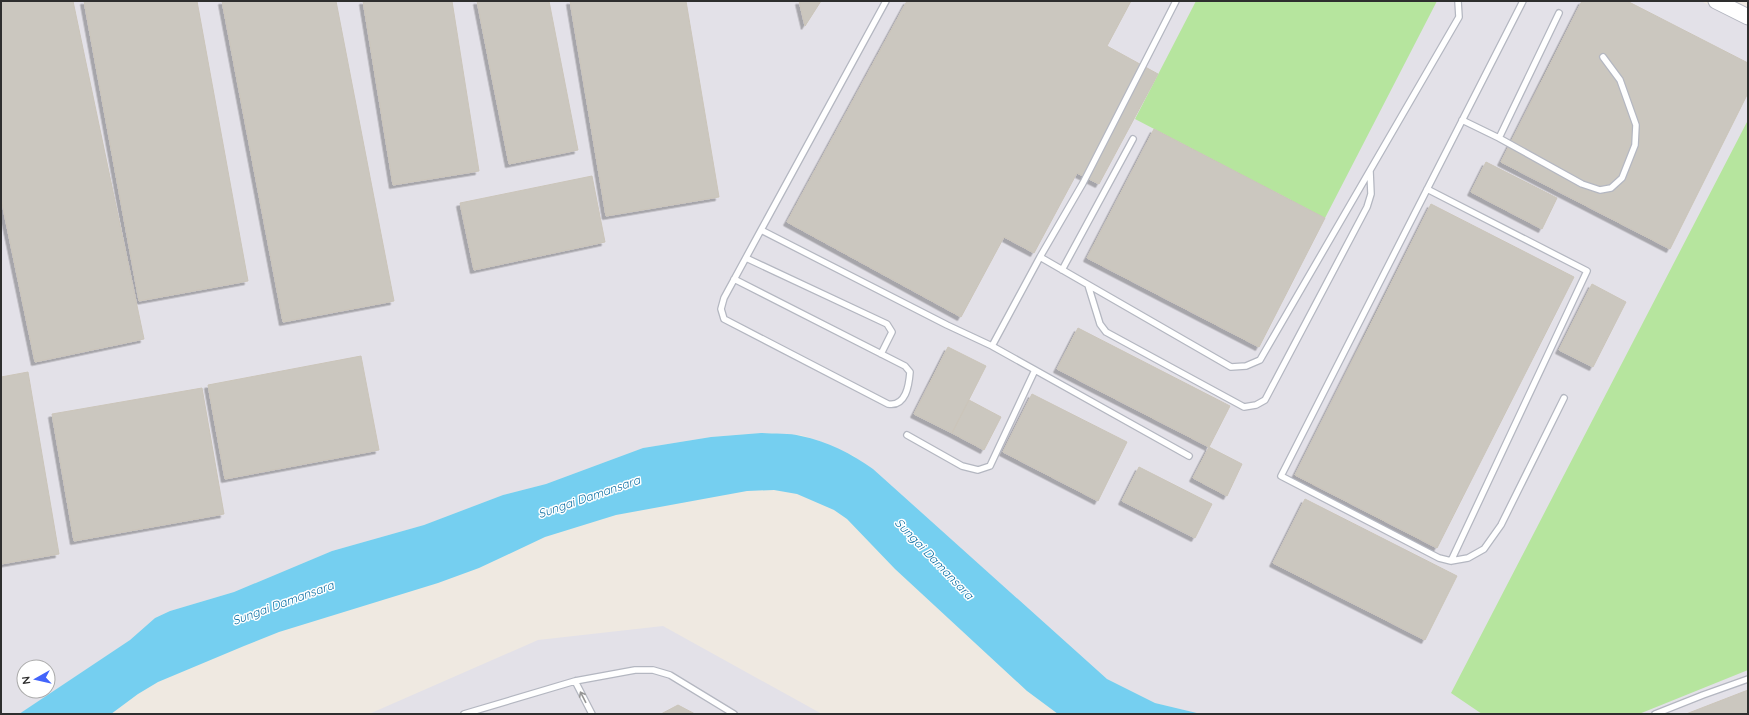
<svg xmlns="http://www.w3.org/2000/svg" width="1749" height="715" font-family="Quicksand,sans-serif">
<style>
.industrial{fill:#e3e1e8;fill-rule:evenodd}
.green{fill:#b6e59e}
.water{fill:#75cff0}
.building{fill:#cbc7bf;stroke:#cbc5ba;filter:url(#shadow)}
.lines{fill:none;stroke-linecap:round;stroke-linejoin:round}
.service-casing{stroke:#b4b7c1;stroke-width:8}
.secondary-casing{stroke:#b4b7c1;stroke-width:17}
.service{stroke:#fff;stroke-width:5.5}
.secondary{stroke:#fff;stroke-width:15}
.oneway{stroke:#969696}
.labels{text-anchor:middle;stroke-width:3;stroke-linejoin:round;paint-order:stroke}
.water-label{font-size:12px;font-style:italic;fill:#0d6fa3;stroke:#fff}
</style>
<defs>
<filter id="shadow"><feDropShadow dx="-3.5" dy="3.5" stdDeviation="0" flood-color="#0004"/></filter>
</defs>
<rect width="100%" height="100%" fill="#efe9e1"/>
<path class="industrial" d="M1 1H1701L1748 25V714H1201L1155 703 1107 679 854 456 819 441 801 435 761 433 711 437 643 448 546 484 503 495 424 525 332 551 234 592 170 611 155 618 130 640 19 714H1ZM24 667H48V691H24Z
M663 626 822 714H369L538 640Z"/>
<path class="green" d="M1196 1H1437L1325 218 1135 119Z
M1748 120V670L1639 714H1482L1451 693Z"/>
<path class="water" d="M761 433C774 434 789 433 801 436 827 441 852 454 873 469L1107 679 1155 703 1201 714H1058L1027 691 895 569 847 519 834 510 797 494 774 490 747 491 616 515 545 537 479 568 438 583 279 632 244 646 158 682 138 694 111 714H19L130 640 155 618 170 611 234 592 332 551 424 525 503 495 546 484 643 448 711 437Z"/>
<path class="building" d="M1 1H73L144 339 35 362 1 198Z
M84 1H197L248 281 139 301Z
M222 1H336L394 301 283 322Z
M363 1H452L479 171 393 185Z
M477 1H549L578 150 509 164Z
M570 1H686L719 197 606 216Z
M799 1H821L805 26Z
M907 1H1131L1107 46 1158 74 1099 184 1077 173 1034 253 1004 237 961 317 787 222Z
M1582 1H1627L1748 63V93L1670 249 1501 162Z
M1154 129 1325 218 1259 347 1087 258Z
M1486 162 1557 198 1542 229 1471 192Z
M592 176 605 242 474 270 460 203Z
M1431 204 1574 277 1437 548 1295 475Z
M1592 284 1626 302 1593 367 1559 350Z
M1078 328 1230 406 1209 447 1057 369Z
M948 347 986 366 952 433 914 414Z
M361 356 379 450 225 479 208 385Z
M28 372 59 554 1 564V377Z
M202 388 224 514 74 541 52 414Z
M1032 394 1127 442 1098 501 1003 452Z
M969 400 1001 417 984 450 952 433Z
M1209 447 1242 464 1227 496 1193 478Z
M1139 467 1212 504 1195 538 1122 501Z
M1305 499 1457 576 1425 640 1273 563Z
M1748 690V714H1686Z
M678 705 695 714H661Z"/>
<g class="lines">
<defs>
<path id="service" d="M1523 1 1281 476 1439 558 1451 561 1468 558 1484 549 1501 525 1564 398
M1462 120 1499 138 1559 13
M1499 138 1582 184 1600 190 1611 188 1622 178 1635 145 1636 125 1620 80 1603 57
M1427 189 1587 271 1451 561
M761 230 947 325 992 346 1040 257 1083 183 1176 1
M1040 257 1231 367 1246 366 1260 360 1459 17 1458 1
M746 258 887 324 892 332 881 354
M1062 270 1133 139
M734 279 905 366 910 372C909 385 906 407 888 404L724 319 721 309 724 298 761 230 886 1
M1088 285 1100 324 1106 332 1244 407 1256 405 1265 400 1367 207 1371 194 1370 171
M992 346 1189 456
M907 435 962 466 978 470 990 466 1035 370
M575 681 592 714
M464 714 575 681 635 670H653L670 675 734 714
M1655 714 1703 695 1748 679"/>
<path id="secondary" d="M1716 1 1748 17"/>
</defs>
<use href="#service" class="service-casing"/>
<use href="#secondary" class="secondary-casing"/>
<use href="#service" class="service"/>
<use href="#secondary" class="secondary"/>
</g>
<defs><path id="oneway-shaft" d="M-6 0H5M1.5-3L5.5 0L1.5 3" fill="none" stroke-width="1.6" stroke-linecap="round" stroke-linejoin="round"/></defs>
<use class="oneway" href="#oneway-shaft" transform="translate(583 697) rotate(-117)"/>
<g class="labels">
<g class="water-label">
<text transform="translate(589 497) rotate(-19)" y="4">Sungai Damansara</text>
<text transform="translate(934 559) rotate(46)" y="4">Sungai Damansara</text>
<text transform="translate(283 603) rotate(-20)" y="4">Sungai Damansara</text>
</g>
</g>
<rect width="1749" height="715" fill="none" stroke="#2e2e2e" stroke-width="4"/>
<g transform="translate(36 679) rotate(262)"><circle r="19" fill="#ffffff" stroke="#ababab"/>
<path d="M0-3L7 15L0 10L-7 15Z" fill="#4264fb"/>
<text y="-6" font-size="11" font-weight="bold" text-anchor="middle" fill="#2e2e2e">N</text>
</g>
</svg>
